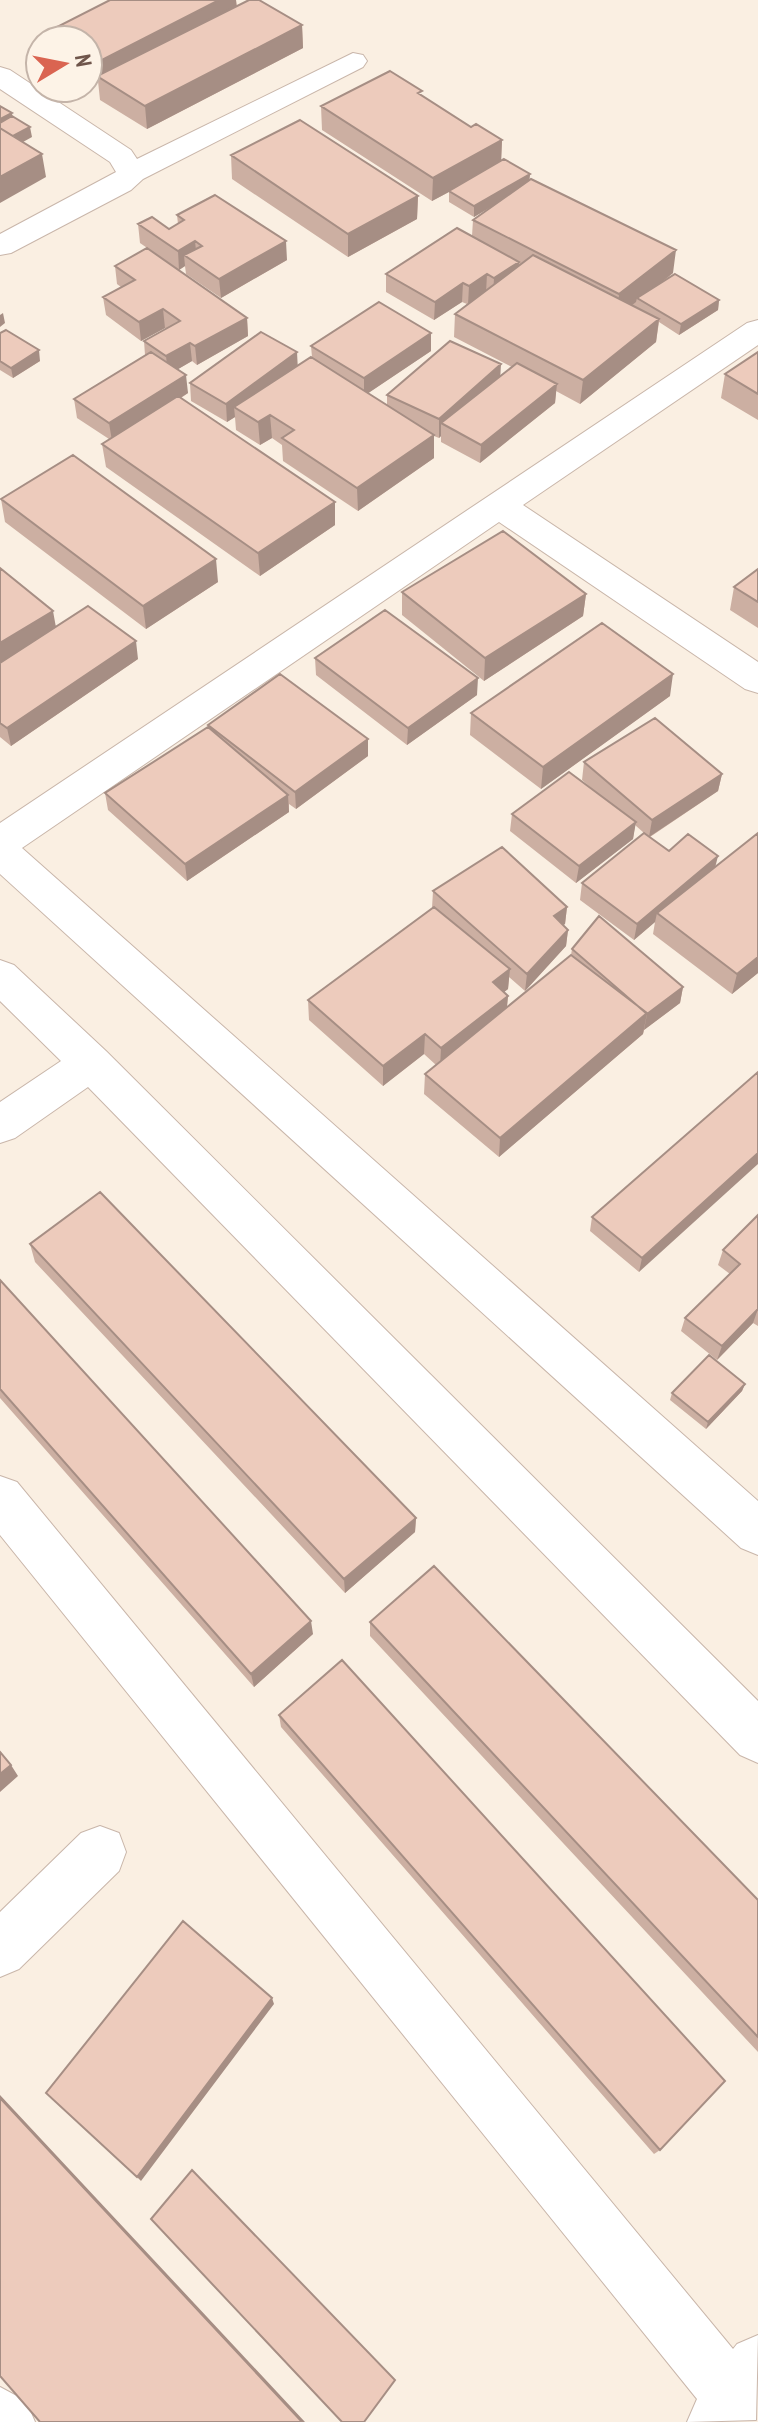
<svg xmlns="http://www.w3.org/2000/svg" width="758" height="2422" font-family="'PT Sans Narrow',sans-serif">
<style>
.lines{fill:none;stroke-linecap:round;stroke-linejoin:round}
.minor-casing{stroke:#c9b6aa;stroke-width:2}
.minor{fill:#fff;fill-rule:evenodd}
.wall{fill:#ccafa2}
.shaded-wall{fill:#a68e84}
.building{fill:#edcbbc;stroke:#a68e84;stroke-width:2}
</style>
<rect width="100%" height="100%" fill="#faefe2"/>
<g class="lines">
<defs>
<path id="minor" d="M353 53 363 55 367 61 363 67 143 179 131 190 11 253 0 255V234L116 172 110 162 0 89V67L10 70 131 150 137 159Z
M758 320V345L523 505 758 662V693L745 689 499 522 22 848 758 1501V1555L741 1548 0 874V823L747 323Z
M0 960 14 965 106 1051 758 1701V1763L740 1755 88 1087 15 1138 0 1143V1102L61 1061 0 1001Z
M0 1476 17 1482 733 2349 737 2344 758 2335 756 2420 687 2422 697 2399 0 1535Z
M100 1826 119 1833 126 1852 119 1871 19 1969 0 1977V1912L81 1833Z
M0 2387 26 2401 35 2422H0Z"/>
</defs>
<use href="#minor" class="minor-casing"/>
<use href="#minor" class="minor"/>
</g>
<path class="wall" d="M110 0H236L237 6 302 25 303 48 147 129 100 100 98 81 88 75V40H55L53 29Z
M422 96 471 127 502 140 501 161 530 174 529 180 673 273 664 281 719 300 718 310 679 335 659 322 656 342 580 404 556 391 555 403 480 463 441 442V436L439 438 434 436V458L358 511 283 461 282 445 272 438 260 445 236 430 235 417 227 422 191 401 190 383 297 352V366L312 357 311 346 431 333V351L368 393 387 405V395L500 376 512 367 454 337 455 314 467 304 462 302 434 320 386 292V274L472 236 473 220 499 202 474 217 449 202V192L432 201 322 130 321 106Z
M231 155 418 196 417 219 348 257 232 179Z
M177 215 287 260 221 298 186 274 185 266 179 270 140 243 138 224 169 229 178 224Z
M115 266 247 318 248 336 197 365 192 361 178 369 188 393 181 398 335 502V525L260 576 106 467 102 444 109 439 77 418 74 399 145 355 144 341 166 329 165 328 141 341 106 315 103 297 121 287 117 284Z
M0 333 40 361 13 378 0 370Z
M758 352V420L721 398 725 374Z
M1 499 218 582 146 629 5 522Z
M0 568 56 626 138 659 11 746 0 737Z
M758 569V628L730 610 734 587Z
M402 592 586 594 583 616 484 681 402 615Z
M315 658 477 695 407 745 316 675Z
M670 696 541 789 470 735 471 713Z
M208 725 368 756 296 809 289 804V812L187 881 108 810 105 793 208 728Z
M584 762 722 774 718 791 650 837 669 851 715 867 758 833V973L732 994 653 934 655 922 634 940 580 900 582 883 644 833 635 825 633 839 576 883 510 831 512 814 598 794 582 780Z
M433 891 567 907 565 924 563 925 568 930 566 946 525 991 509 977 508 989 504 992 508 996 507 1007 571 955 572 949 683 987 680 1003 644 1030 643 1034 499 1157 424 1094 425 1074 436 1065 424 1054 383 1086 309 1020 308 1000 432 908Z
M758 1072 639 1272 590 1231 592 1217Z
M758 1215V1326L753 1323 717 1360 681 1331 685 1318 730 1274 718 1265 723 1250Z
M30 1244 416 1518 415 1532 345 1593 35 1262Z
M0 1280 313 1634 254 1687 0 1398Z
M745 1384 742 1391 706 1429 670 1400 672 1393Z
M370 1622 758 1900V2052L370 1636Z
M279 1715 660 2150 654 2154 281 1727Z"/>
<path class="shaded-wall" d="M219 0H236L237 15 102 79 100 61Z
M302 25 303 48 147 129 145 106Z
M12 113 13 124 0 129V119Z
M30 127 32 137 14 147 12 136Z
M502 140 501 164 432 201 433 178Z
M42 154 46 177 0 203V177Z
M530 174 529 184 474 217V206Z
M418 196 417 219 348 257V234Z
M195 241 197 260 184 255 185 266 179 270 178 251Z
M286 241 287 260 221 298 219 279Z
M676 250 673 273 640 299 637 298 636 302 617 317 619 294Z
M519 262 518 281 493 297 494 278Z
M487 274 486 293 468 305 469 286Z
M463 283 462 302 434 320 435 302Z
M719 300 718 310 679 335 681 324Z
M163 309 165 328 141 341 139 322Z
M3 313 5 323 0 327V315Z
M247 318 248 336 197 365 195 346Z
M659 319 656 342 580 404 583 380Z
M431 333V351L364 396V378Z
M190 343 192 361 168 375 166 356Z
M39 350 40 361 13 378 11 368Z
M297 352 298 371 234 407 235 417 227 422 226 404Z
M501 364 500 382 441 423V436L439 438V419Z
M186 375 188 393 112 441 109 423Z
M557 384 555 403 480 463 481 445Z
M270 415 272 438 260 445 258 422Z
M434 435V458L358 511 357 488Z
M335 502V525L260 576 258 553Z
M216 559 218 582 146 629 143 606Z
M586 594 583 616 484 681 485 658Z
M53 611 57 633 0 669V643Z
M136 641 138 659 11 746 7 728Z
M673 674 670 696 541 789 543 767Z
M478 678 477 695 407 745 408 728Z
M368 739V756L296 809 295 792Z
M722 774 718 791 649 837 652 820Z
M288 795 289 812 187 881 185 864Z
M636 822 633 839 576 883 579 866Z
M718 856 714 872 657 913 655 922 634 940 637 924Z
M567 907 565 924 552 932 554 916Z
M568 930 566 946 525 991 527 974Z
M758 957V973L732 994 737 974Z
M510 969 508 989 491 1002 493 982Z
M683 987 680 1003 644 1030 647 1014Z
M508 996 506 1016 440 1068 441 1048Z
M647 1013 643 1034 499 1157 500 1138Z
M425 1034 424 1054 383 1086V1066Z
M758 1153V1164L639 1272 642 1258Z
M758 1309 753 1323 717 1360 722 1346Z
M745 1384 742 1391 706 1429 708 1422Z
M416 1518 415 1532 345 1593 344 1579Z
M311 1621 313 1634 254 1687 251 1674Z
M11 1765 18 1776 0 1792V1774Z
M272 1998 274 2004 141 2181 137 2177Z
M0 2095 305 2422H302L0 2098Z"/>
<path class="building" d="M110 0H219L100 61 88 54V40H62L67 37 53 29Z
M249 0H259L302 25 145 106 97 76Z
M390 71 422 91 418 93 471 127 476 124 502 140 433 178 321 106Z
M0 106 12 113 0 119Z
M12 116 30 127 13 136 0 128V123Z
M300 120 418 196 348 234 231 155Z
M0 128 42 154 0 177Z
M504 159 530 174 474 206 449 191Z
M531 179 676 250 619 294 473 220Z
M215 195 286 241 219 279 184 255 202 246 195 241 178 251 138 224 152 217 169 229 184 220 177 215Z
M457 228 519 262 494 278 487 274 469 286 463 283 435 302 386 274Z
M147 248 247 318 195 346 190 343 166 356 144 341 180 321 163 309 139 322 103 297 135 280 115 266Z
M533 255 659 319 583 380 455 314Z
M675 274 719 300 681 324 637 298Z
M379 302 431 333 364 378 311 346Z
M6 330 39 350 11 368 0 361V333Z
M261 332 297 352 226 404 190 383Z
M450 341 501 364 439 419 387 395Z
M151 352 186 375 109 423 74 399Z
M758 352V394L725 374Z
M311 357 434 435 357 488 282 438 294 430 270 415 258 422 234 407Z
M517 363 557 384 481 445 441 423Z
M178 396 335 502 258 553 102 444Z
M73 455 216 559 143 606 1 499Z
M503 531 586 594 485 658 402 592Z
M0 568 53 611 0 643Z
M758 569V602L734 587Z
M88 606 136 641 7 728 0 723V663Z
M385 610 478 678 408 728 315 658Z
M602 623 673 674 543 767 471 713Z
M280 674 368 739 295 792 208 725Z
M655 718 722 774 652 820 584 762Z
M208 727 288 795 185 864 105 793Z
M569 772 636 822 579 866 512 814Z
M644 833 669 851 688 834 718 856 637 924 582 883Z
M758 833V957L737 974 657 913Z
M502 847 567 907 554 916 568 930 527 974 433 891Z
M434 907 510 969 493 982 508 996 441 1048 425 1034 383 1066 308 1000Z
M599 916 683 987 647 1014 572 949Z
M571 955 647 1013 500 1138 425 1074Z
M758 1072V1153L642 1258 592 1217Z
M100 1192 416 1518 344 1579 30 1244Z
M758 1215V1309L722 1346 685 1318 740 1264 723 1250Z
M0 1280 311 1621 251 1674 0 1389Z
M709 1355 745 1384 708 1422 672 1393Z
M434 1566 758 1900V2037L370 1622Z
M342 1660 725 2081 660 2150 279 1715Z
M0 1752 11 1765 0 1774Z
M183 1921 272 1998 137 2177 46 2093Z
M0 2098 302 2422H40L0 2376Z
M192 2170 395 2380 364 2422H342L151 2219Z"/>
<g transform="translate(64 64) rotate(80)"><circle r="38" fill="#fdf3e7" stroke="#c4b4a9" stroke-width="2"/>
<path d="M0-6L14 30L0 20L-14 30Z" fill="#da6451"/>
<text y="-12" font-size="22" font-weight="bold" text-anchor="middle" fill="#6f554b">N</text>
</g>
</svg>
